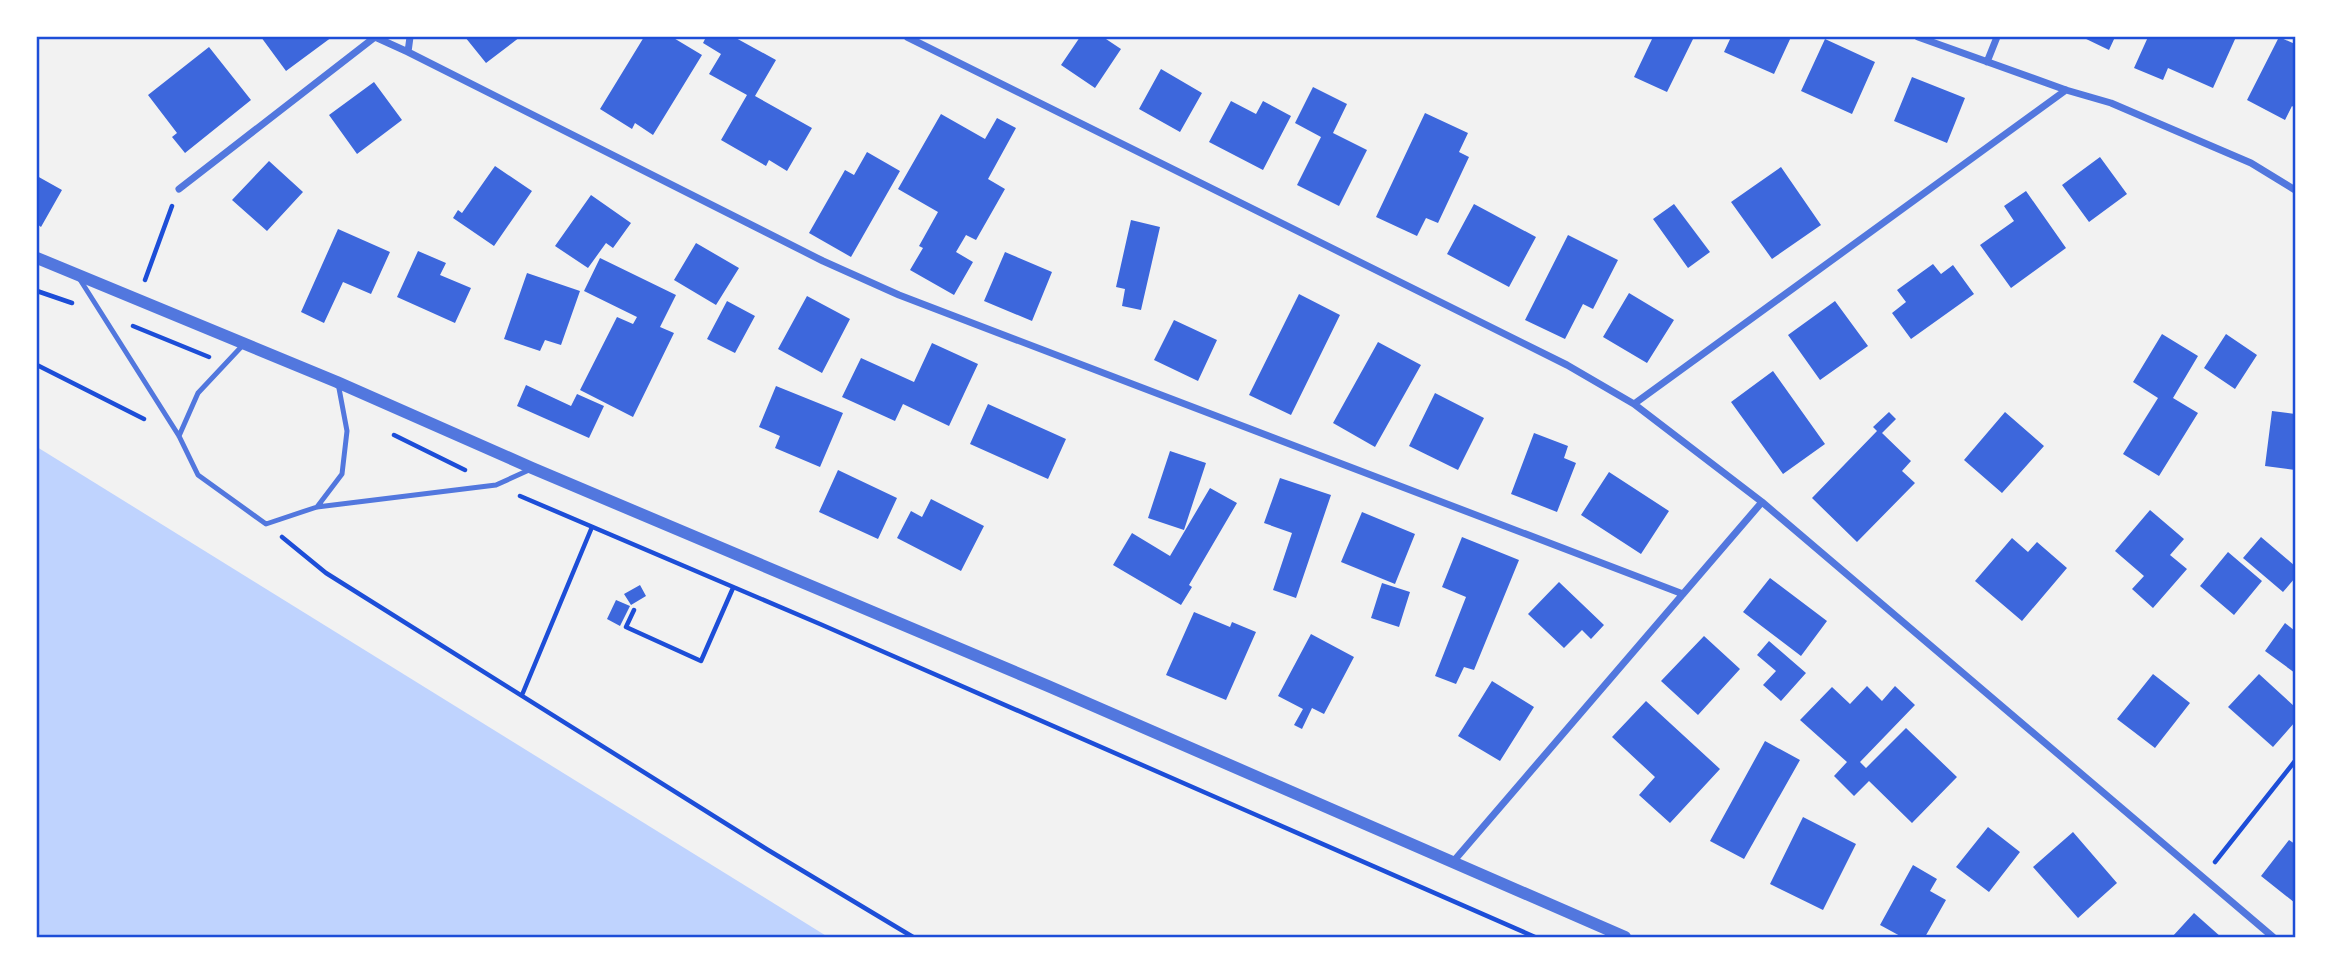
<svg xmlns="http://www.w3.org/2000/svg" width="2332" height="974" font-family="Spectral,serif">
<style>
.water{fill:#bfd3fe}
.building{fill:#3d67dc}
.lines{fill:none;stroke-linecap:round;stroke-linejoin:round}
.path{stroke:#1d4ed8;stroke-width:4.5}
.service{stroke:#5277de;stroke-width:5}
.minor{stroke:#5277de;stroke-width:7}
.tertiary{stroke:#5277de;stroke-width:12}
.neatline{fill:none;stroke:#1d4ed8;stroke-width:2.5}
</style>
<rect width="100%" height="100%" fill="#f2f2f2"/>
<path class="water" d="M37 447 828 937H37Z"/>
<path class="building" d="M261 37H332L286 71Z
M465 37H520L486 63Z
M644 37H672L702 55 653 135 635 123 632 129 600 109Z
M706 37H734L776 60 755 96 812 128 787 171 769 160 766 166 721 140 747 95 709 74 721 54 703 43Z
M1080 37H1103L1121 49 1095 88 1061 65Z
M1653 37H1694L1667 92 1634 77Z
M1731 37H1791L1774 74 1724 52Z
M2082 37H2115L2109 50Z
M2148 37H2236L2213 88 2168 68 2163 80 2134 68Z
M2279 37 2295 44V108L2292 106 2285 120 2247 100Z
M1825 39 1875 62 1852 114 1801 91Z
M209 47 251 100 185 153 172 137 177 133 148 95Z
M1161 69 1202 93 1180 132 1139 109Z
M1912 77 1965 98 1947 143 1894 121Z
M374 82 402 120 357 154 329 115Z
M1313 87 1347 104 1333 133 1367 150 1339 206 1297 185 1321 137 1295 123Z
M1231 101 1256 114 1263 101 1291 116 1263 170 1209 142Z
M1425 113 1468 133 1459 152 1469 157 1438 223 1426 218 1417 236 1376 217Z
M941 114 985 139 997 118 1016 128 988 179 1005 189 976 240 966 235 956 252 973 262 954 295 910 270 923 248 919 246 938 212 898 189Z
M867 152 900 171 851 257 809 233 845 170 854 175Z
M2100 157 2127 194 2089 222 2062 185Z
M269 161 303 192 267 231 232 200Z
M495 166 532 191 494 246 453 218 458 210 462 213Z
M1781 167 1821 225 1772 259 1731 202Z
M37 176 62 190 41 227 37 224Z
M2026 191 2066 248 2011 288 1980 245 2014 221 2004 206Z
M591 195 631 223 613 248 606 243 588 268 555 246Z
M1474 204 1536 237 1509 287 1447 254Z
M1674 204 1710 252 1688 268 1653 219Z
M1131 220 1160 227 1141 310 1122 306 1125 289 1116 287Z
M338 229 390 252 371 294 343 282 324 323 301 312Z
M1568 235 1618 260 1593 309 1583 304 1565 339 1525 320Z
M696 243 739 268 716 305 674 280Z
M418 251 446 263 440 275 471 288 455 323 397 297Z
M1005 252 1052 272 1032 321 984 301Z
M600 258 676 295 660 327 674 333 633 417 580 390 617 317 633 324 637 317 584 291Z
M1933 264 1941 274 1953 265 1974 294 1911 339 1892 313 1906 302 1897 290Z
M527 273 580 291 561 345 545 340 540 351 504 339Z
M1629 293 1674 320 1647 363 1603 337Z
M1299 294 1340 315 1291 415 1249 395Z
M807 296 850 319 822 373 778 349Z
M727 301 755 316 735 353 707 339Z
M1835 301 1868 346 1820 380 1788 335Z
M1174 320 1217 340 1198 381 1154 360Z
M2162 334 2198 356 2173 398 2198 413 2159 476 2123 454 2158 398 2133 382Z
M2226 334 2257 355 2235 389 2204 368Z
M1378 342 1421 365 1375 447 1333 423Z
M932 343 978 364 949 426 903 404 895 421 842 397 861 358 914 382Z
M1773 371 1825 444 1783 474 1731 402Z
M526 385 571 406 577 394 604 406 589 438 517 406Z
M776 386 843 413 820 467 775 448 780 436 759 427Z
M1435 393 1484 418 1458 470 1409 446Z
M988 404 1066 439 1048 479 970 444Z
M2272 411 2295 414V470L2265 466Z
M1889 412 1896 419 1882 433 1911 461 1902 471 1915 483 1857 542 1812 498 1877 431 1873 427Z
M2005 412 2044 446 2002 493 1964 460Z
M1534 433 1568 446 1564 458 1576 463 1557 512 1511 494Z
M1170 451 1206 463 1184 530 1148 518Z
M838 470 897 498 878 539 819 512Z
M1609 472 1669 511 1641 554 1581 515Z
M1280 478 1331 495 1296 598 1273 590 1292 533 1264 523Z
M1210 488 1237 503 1189 585 1192 587 1181 605 1113 565 1132 533 1170 556Z
M931 499 984 526 961 571 897 538 911 511 922 517Z
M2150 510 2184 539 2170 555 2187 569 2153 608 2132 589 2144 576 2115 551Z
M1362 512 1415 534 1395 584 1341 562Z
M1462 537 1519 560 1474 670 1464 667 1456 684 1435 676 1466 597 1442 587Z
M2261 537 2295 566V578L2283 592 2243 558Z
M2012 538 2028 552 2037 542 2067 568 2022 621 1975 581Z
M2228 552 2262 581 2234 615 2200 586Z
M1770 578 1827 621 1801 656 1743 612Z
M1559 582 1604 625 1591 639 1582 630 1564 648 1528 614Z
M1382 583 1410 592 1399 627 1371 618Z
M640 585 646 596 631 605 624 594Z
M616 600 630 606 620 626 607 619Z
M1194 612 1230 627 1232 622 1256 632 1226 700 1166 675Z
M2285 623 2295 631V673L2265 651Z
M1311 634 1354 657 1324 714 1312 708 1302 729 1294 725 1303 709 1278 696Z
M1704 636 1740 669 1698 715 1661 681Z
M1769 641 1806 673 1781 701 1763 685 1776 671 1757 655Z
M2153 674 2190 703 2155 748 2117 719Z
M2259 674 2295 707V722L2273 747 2228 707Z
M1492 681 1534 707 1500 761 1458 736Z
M1867 686 1882 701 1895 686 1915 705 1860 762 1866 768 1906 728 1957 777 1912 823 1869 781 1854 796 1834 776 1847 762 1800 720 1832 687 1850 704Z
M1646 701 1720 769 1670 823 1639 795 1655 777 1612 737Z
M1765 741 1800 760 1744 859 1710 841Z
M1803 817 1856 844 1823 910 1770 884Z
M1988 827 2020 852 1989 892 1956 867Z
M2073 832 2117 883 2078 918 2033 867Z
M2289 840 2295 844V903L2261 876Z
M1913 865 1937 879 1930 891 1946 900 1925 937H1902L1880 925Z
M2194 913 2221 937H2172Z"/>
<g class="lines">
<path class="path" d="M145 280 172 206
M37 291 72 303
M133 326 209 357
M37 365 144 419
M394 435 465 470
M520 496 820 624 1535 937
M282 537 326 573 768 850 913 937
M634 610 626 627 701 661 733 588
M522 695 592 527
M2215 862 2295 761"/>
<path class="service" d="M79 278 179 436 198 475 266 524 317 507 496 485 529 470
M179 436 198 393 243 345
M317 507 342 474 347 431 338 383"/>
<path class="minor" d="M375 37 408 52
M410 37 408 52 823 261 899 295 1683 594
M907 37 1567 365 1634 404 1762 502 2273 937
M1918 37 2066 90 2111 103 2251 163 2295 190
M1987 62 1997 37
M179 189 375 37
M1634 404 2066 90
M1452 863 1762 502"/>
<path class="tertiary" d="M37 258 337 382 532 468 1048 686 1625 937"/>
</g>
<rect width="2332" height="974" fill="none" stroke="#ffffff" stroke-width="77"/>
<rect x="38" y="38" width="2256" height="898" class="neatline"/>
</svg>
